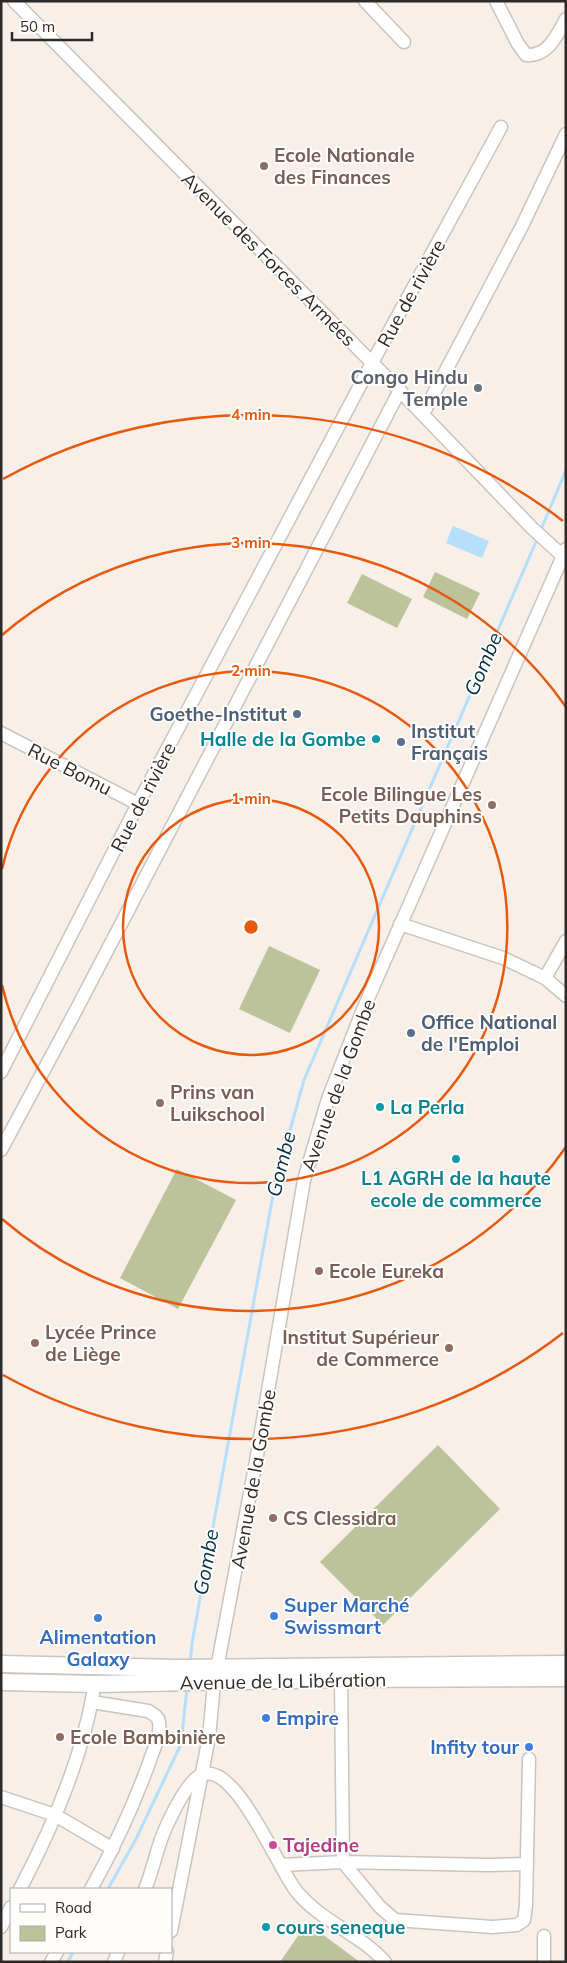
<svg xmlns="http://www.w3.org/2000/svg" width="567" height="1963" font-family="Mulish,sans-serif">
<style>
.green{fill:#bcc299}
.water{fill:#b6dffc}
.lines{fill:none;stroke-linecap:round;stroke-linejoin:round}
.stream{stroke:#b6dffc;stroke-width:3}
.minor-casing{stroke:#cbc4bd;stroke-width:15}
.major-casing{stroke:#cbc4bd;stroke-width:19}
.minor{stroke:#fff;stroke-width:12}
.major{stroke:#fff;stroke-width:16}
.ring{fill:none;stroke:#e8590c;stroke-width:2.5}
.education-dot{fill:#8d6e63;stroke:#fffefc;stroke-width:2}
.worship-dot{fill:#6b7280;stroke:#fffefc;stroke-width:2}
.service-dot{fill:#5c6f8a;stroke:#fffefc;stroke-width:2}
.culture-dot{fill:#0f9aa8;stroke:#fffefc;stroke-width:2}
.shop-dot{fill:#3f7fe0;stroke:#fffefc;stroke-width:2}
.hotel-dot{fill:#d1479c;stroke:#fffefc;stroke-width:2}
.labels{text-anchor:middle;stroke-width:4;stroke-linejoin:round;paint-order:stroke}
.education-label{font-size:19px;font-weight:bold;fill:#785e54;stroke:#fffefc;text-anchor:start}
.street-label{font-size:19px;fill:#2d2a28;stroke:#fffefc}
.worship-label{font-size:19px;font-weight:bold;fill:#5b616d;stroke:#fffefc;text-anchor:end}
.service-label{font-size:19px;font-weight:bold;fill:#4e5e75;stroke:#fffefc;text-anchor:start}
.culture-label{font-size:19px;font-weight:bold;fill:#0d838f;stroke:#fffefc;text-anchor:start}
.shop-label{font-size:19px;font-weight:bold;fill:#366cbe;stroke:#fffefc;text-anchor:start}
.hotel-label{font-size:19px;font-weight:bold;fill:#b23c85;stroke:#fffefc;text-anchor:start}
.water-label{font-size:20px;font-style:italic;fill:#042f46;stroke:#fffefc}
.centre{fill:#e8590c;stroke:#fffefc;stroke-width:2.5}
.ring-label{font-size:15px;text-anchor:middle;font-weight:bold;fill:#e8590c;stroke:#fffefc;stroke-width:4;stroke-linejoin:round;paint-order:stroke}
</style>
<rect width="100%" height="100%" fill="#f7efe8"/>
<path class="green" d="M435 572 480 593 467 619 423 597Z
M362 574 412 599 397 628 347 603Z
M269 946 320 970 290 1033 239 1009Z
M177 1169 236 1200 178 1309 120 1278Z
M438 1445 500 1509 383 1625 320 1562Z
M307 1923 360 1962H280Z"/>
<path class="water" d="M453 526 489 541 482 558 446 543Z"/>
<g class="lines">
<path class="stream" d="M540 532 566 470
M190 1664 192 1643 275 1184 304 1080 538 537
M108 1889 136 1839 181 1744 187 1688
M68 1962 73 1952"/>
<defs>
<path id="minor" d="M14 1 403 394 532 528 566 559
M365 1 404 42
M496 1 518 44 526 55C548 57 557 35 566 19
M423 414 522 226 566 134
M1 733 138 804
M400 924 503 958 545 978 566 996
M545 978 566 941
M1 1072 138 804 372 363 501 127
M1 1150 74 1014 400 390
M341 1679 343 1862 380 1907 395 1920 493 1927 517 1925 524 1920 526 1905 529 1759
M1 1797 55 1815 113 1849
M281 1865 343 1862 488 1865 527 1864
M20 1889C52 1828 81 1762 93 1694
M91 1889C114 1848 133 1807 149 1763 153 1750 161 1736 159 1722 158 1716 153 1714 148 1711L92 1702
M145 1889C154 1868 157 1845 167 1825 173 1812 188 1781 201 1775 235 1759 279 1871 297 1892 323 1923 359 1933 385 1962
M1 1927 11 1907
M171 1931 209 1737 214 1684 256 1461 304 1180 328 1099 362 1012 566 549
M51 1962 57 1952
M114 1962 118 1952
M165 1962 167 1952
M544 1962V1936"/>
<path id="major" d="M1 1664 177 1668 566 1664
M1 1682 95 1684 341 1679 566 1678"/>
</defs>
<use href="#minor" class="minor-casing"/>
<use href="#major" class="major-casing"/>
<use href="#minor" class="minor"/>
<use href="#major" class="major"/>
</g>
<g class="ring">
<circle cx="251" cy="927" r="128"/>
<path d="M2 869A256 256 0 1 1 2 985"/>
<path d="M566 1147A384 384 0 0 1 2 1219M2 635A384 384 0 0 1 566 707"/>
<path d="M563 1333A512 512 0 0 1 3 1375M3 479A512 512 0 0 1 563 521"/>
</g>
<g class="education-dot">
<circle cx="264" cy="166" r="5"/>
<circle cx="492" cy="805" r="5"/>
<circle cx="160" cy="1103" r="5"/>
<circle cx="319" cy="1271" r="5"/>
<circle cx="35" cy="1343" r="5"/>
<circle cx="449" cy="1348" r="5"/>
<circle cx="273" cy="1518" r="5"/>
<circle cx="60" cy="1737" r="5"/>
</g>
<circle class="worship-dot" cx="478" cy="388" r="5"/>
<g class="service-dot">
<circle cx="297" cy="714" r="5"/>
<circle cx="401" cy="742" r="5"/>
<circle cx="411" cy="1033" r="5"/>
</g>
<g class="culture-dot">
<circle cx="376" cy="739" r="5"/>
<circle cx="380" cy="1107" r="5"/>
<circle cx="456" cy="1159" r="5"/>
<circle cx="266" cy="1927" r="5"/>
</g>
<g class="shop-dot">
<circle cx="274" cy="1616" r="5"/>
<circle cx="98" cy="1618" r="5"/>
<circle cx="266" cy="1718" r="5"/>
<circle cx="529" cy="1747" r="5"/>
</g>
<circle class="hotel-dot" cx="273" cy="1845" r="5"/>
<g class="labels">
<g class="education-label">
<text x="274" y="162">Ecole Nationale<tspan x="274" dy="22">des Finances</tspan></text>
<text x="482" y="801" text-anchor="end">Ecole Bilingue Les<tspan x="482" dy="22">Petits Dauphins</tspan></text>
<text x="170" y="1099">Prins van<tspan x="170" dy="22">Luikschool</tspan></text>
<text x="329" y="1278">Ecole Eureka</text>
<text x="45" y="1339">Lycée Prince<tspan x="45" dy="22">de Liège</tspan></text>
<text x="439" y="1344" text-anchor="end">Institut Supérieur<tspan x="439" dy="22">de Commerce</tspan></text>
<text x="283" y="1525">CS Clessidra</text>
<text x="70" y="1744">Ecole Bambinière</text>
</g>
<g class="street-label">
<text transform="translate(269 259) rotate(45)" y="7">Avenue des Forces Armées</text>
<text transform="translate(411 293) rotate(-61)" y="7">Rue de rivière</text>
<text transform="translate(70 769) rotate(27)" y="7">Rue Bomu</text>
<text transform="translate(143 797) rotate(-63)" y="7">Rue de rivière</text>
<text transform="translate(338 1085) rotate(-70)" y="7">Avenue de la Gombe</text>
<text transform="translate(253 1479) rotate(-80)" y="7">Avenue de la Gombe</text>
<text transform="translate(283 1681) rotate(-1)" y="7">Avenue de la Libération</text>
</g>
<g class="worship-label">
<text x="468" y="384">Congo Hindu<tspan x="468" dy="22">Temple</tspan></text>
</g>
<g class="service-label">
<text x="287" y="721" text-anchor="end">Goethe-Institut</text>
<text x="411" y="738">Institut<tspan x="411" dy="22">Français</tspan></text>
<text x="421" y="1029">Office National<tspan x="421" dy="22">de l'Emploi</tspan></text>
</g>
<g class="culture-label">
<text x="366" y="746" text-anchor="end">Halle de la Gombe</text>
<text x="390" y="1114">La Perla</text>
<text x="456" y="1185" text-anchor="middle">L1 AGRH de la haute<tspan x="456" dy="22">ecole de commerce</tspan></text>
<text x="276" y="1934">cours seneque</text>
</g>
<g class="shop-label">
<text x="284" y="1612">Super Marché<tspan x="284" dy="22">Swissmart</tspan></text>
<text x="98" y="1644" text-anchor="middle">Alimentation<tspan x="98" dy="22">Galaxy</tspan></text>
<text x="276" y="1725">Empire</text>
<text x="519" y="1754" text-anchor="end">Infity tour</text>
</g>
<g class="hotel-label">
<text x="283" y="1852">Tajedine</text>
</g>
<g class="water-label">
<text transform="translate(483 664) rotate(-67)" y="7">Gombe</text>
<text transform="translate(281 1164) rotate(-76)" y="7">Gombe</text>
<text transform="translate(206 1562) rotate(-80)" y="7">Gombe</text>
</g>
</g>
<circle cx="251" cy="927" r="8" class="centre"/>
<g class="ring-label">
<text x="251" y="420">4 min</text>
<text x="251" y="548">3 min</text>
<text x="251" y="676">2 min</text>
<text x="251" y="804">1 min</text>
</g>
<rect width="567" height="1963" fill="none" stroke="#2d2a28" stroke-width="5"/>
<rect x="10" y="1888" width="162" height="65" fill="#fffefc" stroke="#aba9a7"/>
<rect x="20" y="1904" width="25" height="8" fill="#ffffff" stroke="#aba9a7"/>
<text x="55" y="1913" font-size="15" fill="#2d2a28">Road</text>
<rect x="20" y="1926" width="25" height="15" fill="#bcc299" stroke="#aba9a7"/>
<text x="55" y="1938" font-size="15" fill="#2d2a28">Park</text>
<path d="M12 32v8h80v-8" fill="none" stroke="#2d2a28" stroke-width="2.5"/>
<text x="20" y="32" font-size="15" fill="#2d2a28" stroke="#fffefc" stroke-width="4" paint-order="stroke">50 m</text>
</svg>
